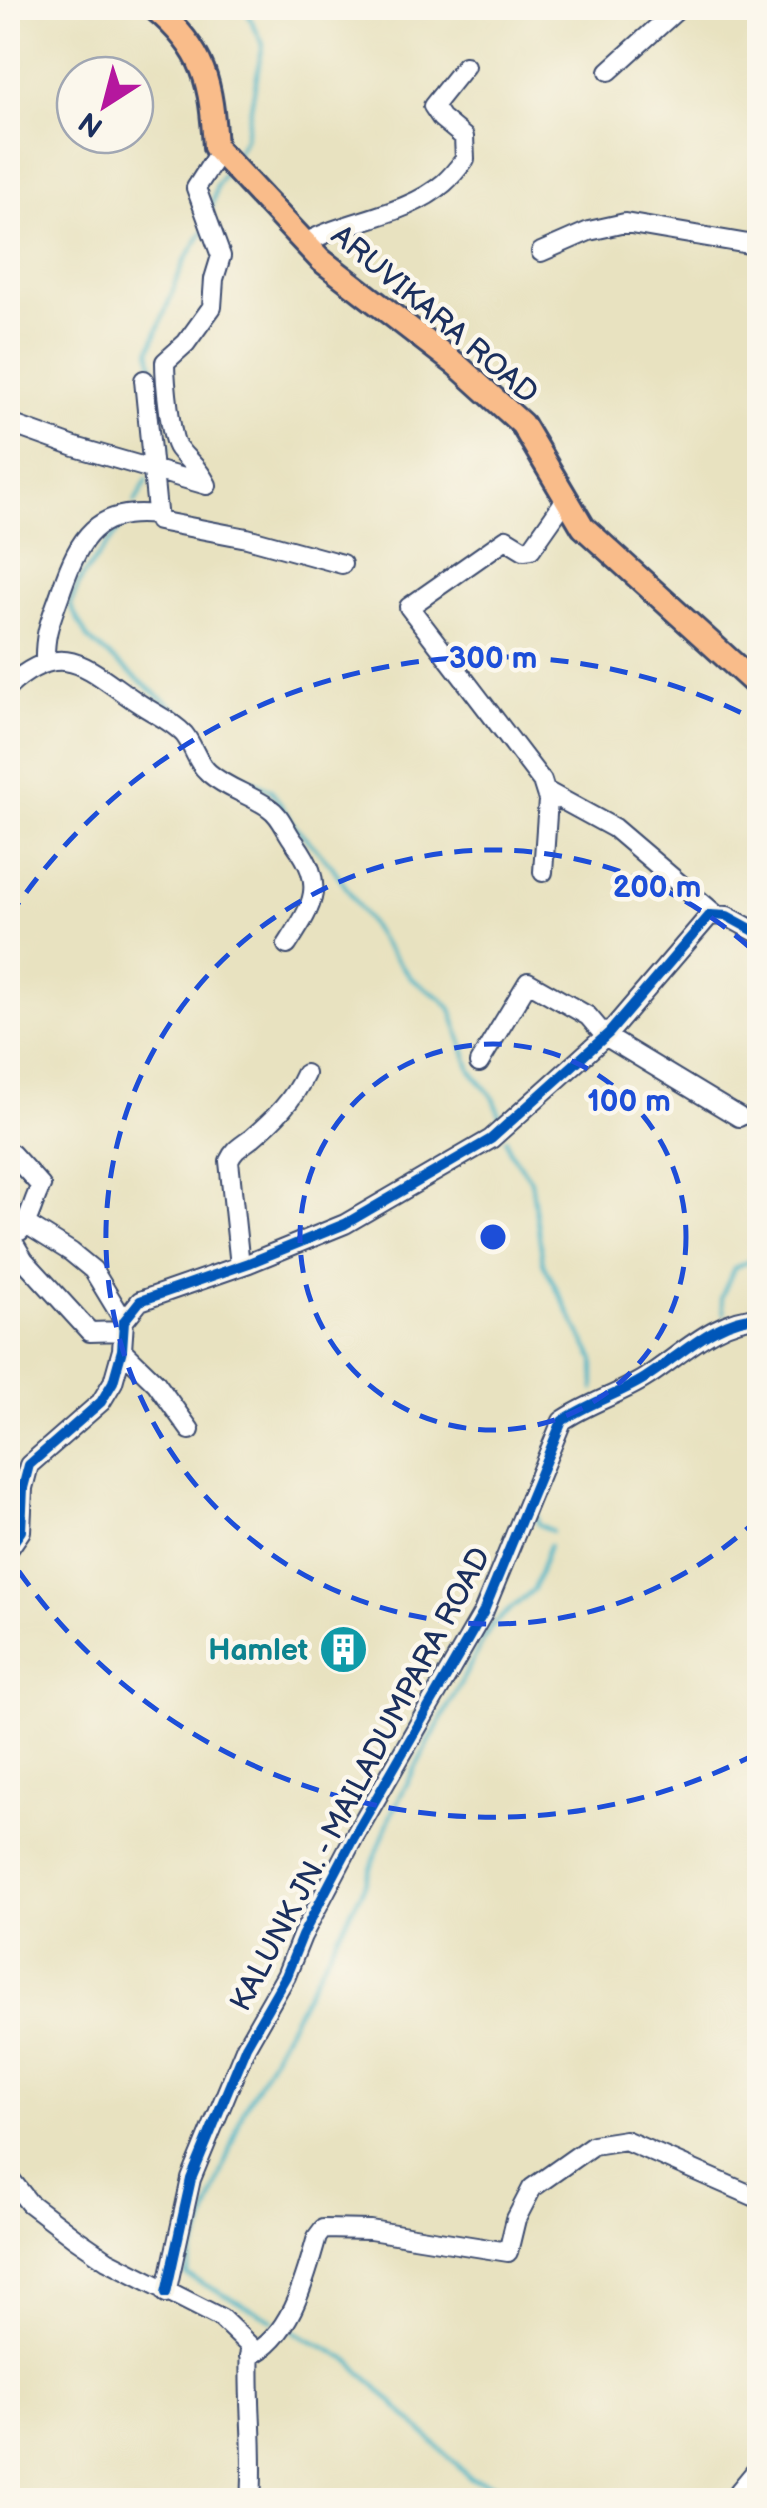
<svg xmlns="http://www.w3.org/2000/svg" width="767" height="2508" font-family="'Balsamiq Sans',sans-serif">
<style>
.lines{fill:none;stroke-linecap:round;stroke-linejoin:round}
.stream{stroke:#47b3c4;stroke-width:4}
.minor-casing{stroke:#3a4a6d;stroke-width:22}
.major-casing{stroke:#3a4a6d;stroke-width:28}
.minor{stroke:#fff;stroke-width:18}
.major{stroke:#f9bc8a;stroke-width:22}
.cycleway-casing{stroke:#fbf7ec;stroke-width:16}
.cycleway{stroke:#0057b8;stroke-width:10}
.ring{fill:none;stroke:#1d4ed8;stroke-width:5;stroke-dasharray:18 12}
.labels{text-anchor:middle;stroke-width:9;stroke-linejoin:round;paint-order:stroke}
.street-label{font-size:30px;fill:#1b2f5e;stroke:#fbf7ec}
.culture-label{font-size:30px;font-weight:bold;fill:#0d838f;stroke:#fbf7ec;text-anchor:end}
.centre{fill:#1d4ed8;stroke:#fbf7ec;stroke-width:5}
.ring-label{font-size:30px;text-anchor:middle;font-weight:bold;fill:#1d4ed8;stroke:#fbf7ec;stroke-width:9;stroke-linejoin:round;paint-order:stroke}
</style>
<rect width="100%" height="100%" fill="#fbf7ec"/>
<filter id="ink" filterUnits="userSpaceOnUse"><feTurbulence type="fractalNoise" baseFrequency=".01" numOctaves="2"/><feDisplacementMap in="SourceGraphic" scale="20" xChannelSelector="R" yChannelSelector="G"/><feConvolveMatrix kernelMatrix="1 2 1 2 8 2 1 2 1" color-interpolation-filters="sRGB"/></filter>
<filter id="wash" filterUnits="userSpaceOnUse"><feTurbulence type="fractalNoise" baseFrequency=".0048" numOctaves="4" result="noise"/><feDisplacementMap in="SourceGraphic" scale="40" xChannelSelector="R" yChannelSelector="G"/><feGaussianBlur stdDeviation="2.25" result="paint"/><feColorMatrix in="noise" values="0 0 0 0 0 0 0 0 0 0 0 0 0 0 0 0 0 1.4 0 .05"/><feComposite in="paint" operator="in"/></filter>
<g filter="url(#wash)">
<rect width="100%" height="100%" fill="#e8e2c0"/>
<g class="lines">
<path class="stream" d="M236 154 245 139 263 44 245 8
M211 209 217 185 224 174
M159 399 150 350 184 262 203 232
M159 461 168 448 167 443
M135 502 147 480
M125 522 82 577 70 605 88 639 185 717 219 764 271 790 295 826 332 866 384 945 412 979 442 999 451 1009 471 1071 495 1100 500 1117
M506 1139 510 1151 531 1180 543 1263 594 1360V1389
M724 1313 721 1298 734 1268 760 1256
M539 1498C554 1473 560 1445 577 1422
M535 1506 538 1524 552 1531
M273 2320 186 2275 243 2111 364 1887 392 1812 491 1626 534 1589 549 1545
M294 2331 349 2360 470 2478 547 2500"/>
</g>
</g>
<g filter="url(#ink)">
<g class="lines">
<defs>
<path id="minor" d="M609 71 679 8
M305 243C349 219 406 216 444 183 452 176 459 167 465 159L464 137 441 118 433 106 465 66
M541 252 589 231 625 223 760 246
M144 380 158 521 247 538 342 564
M8 423 75 447 207 485
M207 485C197 465 190 464 178 448 170 438 165 378 165 362L186 343 212 307 214 279 221 256 196 188 219 152
M45 663C44 630 52 618 62 588 79 538 97 508 155 515
M8 687C65 635 89 671 140 704 155 714 172 721 184 734 194 746 196 762 209 773 226 788 249 794 268 807 282 816 285 831 295 843 326 886 314 903 287 945
M546 791 614 828 715 914
M543 872 548 800 542 781 409 607 506 539 524 550 531 549 566 499
M479 1063 528 982 588 1016 605 1036 739 1117
M12 1154 41 1186C33 1200 30 1220 20 1231
M26 1224 71 1252 93 1270 124 1321
M8 1233 24 1260 90 1332 123 1331
M240 1266 229 1161C234 1149 242 1146 252 1138 274 1119 293 1101 305 1074
M122 1350 156 1383 190 1430
M8 1550 21 1531 23 1488 29 1465 101 1402 113 1382 122 1350 124 1321 140 1301 249 1263 345 1224 491 1139 609 1033 710 915 727 916 760 934
M8 2176 29 2203 75 2238 107 2260 221 2318 250 2346C247 2398 255 2449 251 2500
M166 2293 191 2179 246 2046 286 1976 302 1936 354 1837 483 1613 562 1421C588 1403 618 1395 645 1378 680 1356 716 1318 760 1317
M249 2356C291 2337 305 2279 317 2237L323 2229 370 2230 508 2252 516 2219 532 2188 593 2145 625 2140 760 2199
M732 2500 760 2466"/>
<path id="major" d="M154 8C206 51 211 83 215 147L321 260 457 365 522 424 583 527 760 688"/>
</defs>
<use href="#minor" class="minor-casing"/>
<use href="#major" class="major-casing"/>
<use href="#minor" class="minor"/>
<use href="#major" class="major"/>
<defs>
<path id="cycleway" d="M8 1550 21 1531 23 1488 29 1465 101 1402 113 1382 122 1350 124 1321 140 1301 249 1263 345 1224 491 1139 609 1033 710 915 727 916 760 934
M166 2293 191 2179 246 2046 286 1976 302 1936 354 1837 483 1613 562 1421C588 1403 618 1395 645 1378 680 1356 716 1318 760 1317"/>
</defs>
<use href="#cycleway" class="cycleway-casing"/>
<use href="#cycleway" class="cycleway"/>
</g>
</g>
<g class="ring">
<circle cx="493" cy="1237" r="193"/>
<path d="M759 1518A387 387 0 1 1 759 956"/>
<path d="M756 1754A580 580 0 0 1 9 1557M9 917A580 580 0 0 1 756 720"/>
</g>
<defs>
<symbol id="building-disc" viewBox="-11 -11 22 22"><circle r="9.5" fill="#0f9aa8" stroke="#fbf7ec"/><path d="M-4-6H4V6H1V3H-1V6H-4ZM-2.5-4.3h1.7v1.8h-1.7ZM.8-4.3h1.7v1.8H.8ZM-2.5-1h1.7V.8h-1.7ZM.8-1h1.7V.8H.8Z" fill="#fff"/></symbol>
</defs>
<g fill-rule="evenodd">
<use href="#building-disc" x="316" y="1622" width="55" height="55"/>
</g>
<g class="labels">
<g class="street-label">
<text transform="translate(435 314) rotate(40)" y="10">ARUVIKARA ROAD</text>
<text transform="translate(360 1779) rotate(-62)" y="10">KALUNK JN. - MAILADUMPARA ROAD</text>
</g>
<g class="culture-label">
<text x="308" y="1660">Hamlet</text>
</g>
</g>
<circle cx="493" cy="1237" r="15" class="centre"/>
<g class="ring-label">
<text x="493" y="668">300 m</text>
<text x="657" y="897">200 m</text>
<text x="629" y="1111">100 m</text>
</g>
<rect width="767" height="2508" fill="none" stroke="#fbf7ec" stroke-width="40"/>
<g transform="translate(105 105) rotate(216)"><circle r="48" fill="#fbf7ec" stroke="#a1a7b3" stroke-width="2.5"/>
<path d="M0-8L18 38L0 25L-18 38Z" fill="#b5179e"/>
<text y="-15" font-size="28" font-weight="bold" text-anchor="middle" fill="#1b2f5e">N</text>
</g>
</svg>
